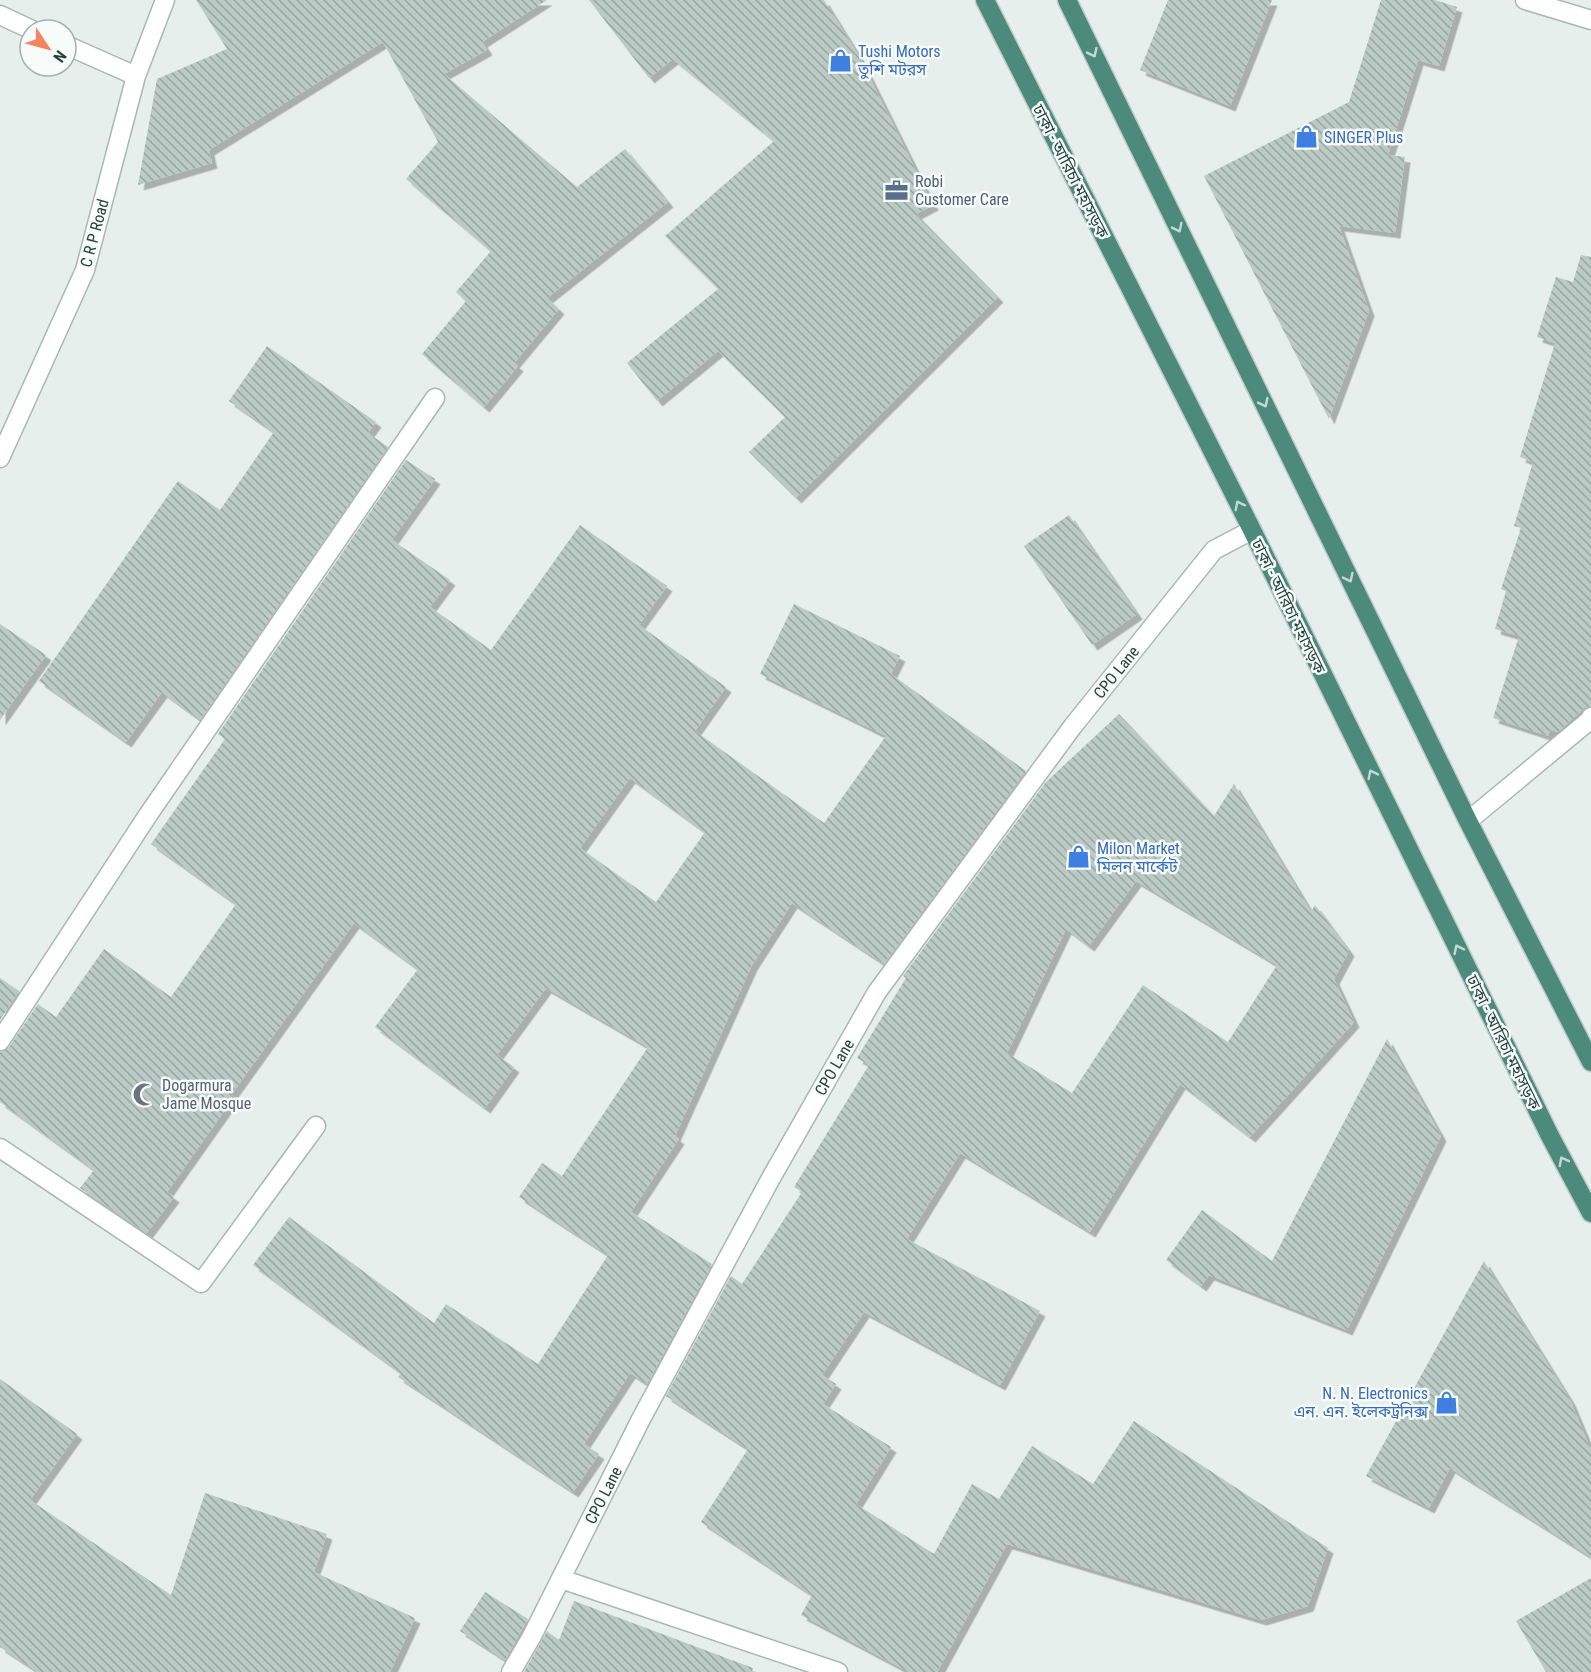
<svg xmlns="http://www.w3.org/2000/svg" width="1591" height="1672" font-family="'Roboto Condensed','Noto Sans Bengali',sans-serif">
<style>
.building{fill:url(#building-back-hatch);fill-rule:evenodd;filter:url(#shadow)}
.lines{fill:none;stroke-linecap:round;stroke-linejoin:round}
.minor-casing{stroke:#a8b8b2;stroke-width:21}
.trunk-casing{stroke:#c2cac8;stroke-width:21}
.minor{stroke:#fff;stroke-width:18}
.trunk{stroke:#4c8a7c;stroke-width:18}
.oneway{stroke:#c4d9d4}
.labels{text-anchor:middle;stroke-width:5;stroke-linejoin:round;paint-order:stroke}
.shop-label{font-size:16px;fill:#366cbe;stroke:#f7fbf9;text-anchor:start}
.street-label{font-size:16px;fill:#24423a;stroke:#f7fbf9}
.service-label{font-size:16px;fill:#4e5e75;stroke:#f7fbf9;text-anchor:start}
.worship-label{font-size:16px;fill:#5b616d;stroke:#f7fbf9;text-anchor:start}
</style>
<defs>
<pattern id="building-back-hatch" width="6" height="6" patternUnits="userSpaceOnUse" patternTransform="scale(1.5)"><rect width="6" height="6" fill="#bbcac4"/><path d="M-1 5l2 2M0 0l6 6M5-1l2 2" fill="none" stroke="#98a6a0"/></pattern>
<filter id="shadow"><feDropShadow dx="5.5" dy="5.5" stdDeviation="0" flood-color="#0004"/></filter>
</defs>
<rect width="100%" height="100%" fill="#e6efeb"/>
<path class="building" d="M196 0H547L482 42 487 50 444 74 577 187 625 149 668 202 547 298 559 309 514 363 518 366 484 407 422 354 466 301 456 292 491 251 406 179 438 142 383 42 209 150 212 163 138 185 157 79 227 49Z
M589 0H824L860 58 933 205 916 214 998 297 796 498 749 452 785 417 718 351 657 401 627 363 718 289 665 236 774 141 673 59 649 78Z
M1168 0H1272L1230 106 1140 70Z
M1381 0H1435L1457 7 1439 66 1418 60 1388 155 1405 157 1395 233 1339 226 1369 311 1329 419 1204 176 1349 102Z
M1581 255 1591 257V706L1584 708 1558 732 1550 730 1548 736 1493 718 1519 636 1495 629 1506 591 1501 589 1521 528 1514 526 1533 462 1520 457 1555 343 1537 337 1556 277 1573 282Z
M267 346 376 422 368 433 388 447 200 720 162 692 126 742 39 681 178 481 220 510 274 432 229 401Z
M406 460 435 479 392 540 450 580 430 607 491 650 580 525 667 586 639 625 726 687 695 731 824 823 886 736 760 674 794 604 900 656 891 674 1026 771 884 964 792 903 752 965 675 1136 679 1139 631 1212 712 1264 647 1384 630 1373 584 1444 599 1454 573 1492 398 1377 401 1373 253 1265 289 1217 434 1323 446 1304 538 1364 608 1255 519 1197 542 1163 562 1176 648 1047 546 988 497 1055 514 1067 485 1108 375 1027 418 969 354 923 231 1095 234 1097 167 1192 174 1197 147 1233 80 1188 94 1170 0 1102V1052L9 1047 38 1004 56 1017 104 949 171 997 236 904 151 844 225 739 218 734ZM630 778 705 832 656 902 580 848Z
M1069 515 1137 614 1092 645 1024 546Z
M0 624 46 655 0 720Z
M1119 714 1214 816 1234 784 1311 912 1315 905 1349 951 1334 979 1354 1022 1250 1137 1180 1084 1090 1232 960 1153 907 1239 1040 1311 1000 1385 864 1312 822 1375 836 1384 823 1404 891 1447 856 1504 934 1554 972 1484 999 1499 1032 1446 1093 1484 1134 1421 1328 1548 1308 1606 1261 1620 1007 1544 937 1672H909L801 1615 812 1595 701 1522 748 1449 666 1396 731 1276 742 1284 802 1192 794 1187 869 1065 857 1058 906 978 903 976 1046 782ZM1136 881 1277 965 1228 1042 1143 985 1072 1093 1007 1053 1066 929 1089 946Z
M0 978 19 991 0 1020Z
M1387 1039 1441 1136 1347 1330 1209 1275 1201 1286 1166 1260 1202 1210 1272 1261Z
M1484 1261 1570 1400 1591 1450V1557L1450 1468 1429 1508 1366 1476Z
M0 1379 77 1434 30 1500 171 1595 205 1493 327 1534 314 1572 415 1618 390 1672H38L0 1647Z
M1591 1578V1672H1546L1516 1621Z
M485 1592 528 1619 505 1660 460 1631Z
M574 1601 753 1668 752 1672H524L547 1631 559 1640Z"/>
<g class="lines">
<defs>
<path id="minor" d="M1525 0 1591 20
M0 15 32 30
M66 45 136 76
M0 458 85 270 136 76 165 0
M1468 821 1590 720 1591 717
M0 1041 148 815 435 398
M0 1148 201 1283 316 1126
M561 1579 838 1672
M511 1672 532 1636 641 1419 771 1178 877 992 1073 726 1214 550 1252 530"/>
<path id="trunk" d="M985 0 1252 530 1550 1136 1591 1213
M1067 0 1468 821 1591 1062"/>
</defs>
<use href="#minor" class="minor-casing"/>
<use href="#trunk" class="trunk-casing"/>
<use href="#minor" class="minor"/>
<use href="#trunk" class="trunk"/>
</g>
<defs><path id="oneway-chevron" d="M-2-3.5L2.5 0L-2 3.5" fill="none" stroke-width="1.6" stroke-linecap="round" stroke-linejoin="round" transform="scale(1.5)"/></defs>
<g class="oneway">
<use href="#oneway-chevron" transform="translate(1093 53) rotate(64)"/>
<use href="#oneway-chevron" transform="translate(1178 228) rotate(64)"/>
<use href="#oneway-chevron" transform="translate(1264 403) rotate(64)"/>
<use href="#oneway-chevron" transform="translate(1239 505) rotate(-117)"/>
<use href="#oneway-chevron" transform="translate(1349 578) rotate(64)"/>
<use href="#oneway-chevron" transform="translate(1372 774) rotate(-116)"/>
<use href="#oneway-chevron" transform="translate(1458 949) rotate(-116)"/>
<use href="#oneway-chevron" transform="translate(1563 1161) rotate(-118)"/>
</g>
<defs>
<symbol id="shop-bare" viewBox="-9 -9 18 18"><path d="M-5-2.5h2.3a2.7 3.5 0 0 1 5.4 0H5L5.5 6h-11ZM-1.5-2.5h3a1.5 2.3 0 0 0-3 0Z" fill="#3f7fe0" stroke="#f7fbf9" stroke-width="2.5" paint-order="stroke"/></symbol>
<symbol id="office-bare" viewBox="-9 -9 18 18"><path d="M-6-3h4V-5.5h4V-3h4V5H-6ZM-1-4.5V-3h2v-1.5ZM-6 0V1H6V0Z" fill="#5c6f8a" stroke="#f7fbf9" stroke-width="2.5" paint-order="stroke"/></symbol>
<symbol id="mosque-bare" viewBox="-9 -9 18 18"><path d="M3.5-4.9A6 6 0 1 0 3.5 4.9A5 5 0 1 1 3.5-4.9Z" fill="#6b7280" stroke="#f7fbf9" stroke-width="2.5" paint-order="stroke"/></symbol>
</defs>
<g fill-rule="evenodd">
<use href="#shop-bare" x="824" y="44" width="33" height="33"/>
<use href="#shop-bare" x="1290" y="120" width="33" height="33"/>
<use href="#office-bare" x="880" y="174" width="33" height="33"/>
<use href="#shop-bare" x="1062" y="840" width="33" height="33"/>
<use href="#mosque-bare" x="128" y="1078" width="33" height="33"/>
<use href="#shop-bare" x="1430" y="1386" width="33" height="33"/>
</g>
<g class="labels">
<g class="shop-label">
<text x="858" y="57">Tushi Motors<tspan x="858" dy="18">তুশি মটরস</tspan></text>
<text x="1324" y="143">SINGER Plus</text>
<text x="1097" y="854">Milon Market<tspan x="1097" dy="18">মিলন মার্কেট</tspan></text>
<text x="1428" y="1399" text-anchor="end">N. N. Electronics<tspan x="1428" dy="18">এন. এন. ইলেকট্রনিক্স</tspan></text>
</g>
<g class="street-label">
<text transform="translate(1071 171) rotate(63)" y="6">ঢাকা - আরিচা মহাসড়ক</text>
<text transform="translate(94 233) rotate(-75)" y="6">C R P Road</text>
<text transform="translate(1289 606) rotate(64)" y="6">ঢাকা - আরিচা মহাসড়ক</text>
<text transform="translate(1116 672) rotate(-51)" y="6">CPO Lane</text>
<text transform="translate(1504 1042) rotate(64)" y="6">ঢাকা - আরিচা মহাসড়ক</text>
<text transform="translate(834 1067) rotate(-60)" y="6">CPO Lane</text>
<text transform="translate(603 1495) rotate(-63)" y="6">CPO Lane</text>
</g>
<g class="service-label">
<text x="915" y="187">Robi<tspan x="915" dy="18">Customer Care</tspan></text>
</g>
<g class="worship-label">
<text x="162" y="1091">Dogarmura<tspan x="162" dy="18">Jame Mosque</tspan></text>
</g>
</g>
<g transform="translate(48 48) rotate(126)"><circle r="28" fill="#f7fbf9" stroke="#a3b1ad" stroke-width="1.5"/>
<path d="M0-4.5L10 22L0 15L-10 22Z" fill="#f4845f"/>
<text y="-9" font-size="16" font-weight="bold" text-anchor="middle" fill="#24423a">N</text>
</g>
</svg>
